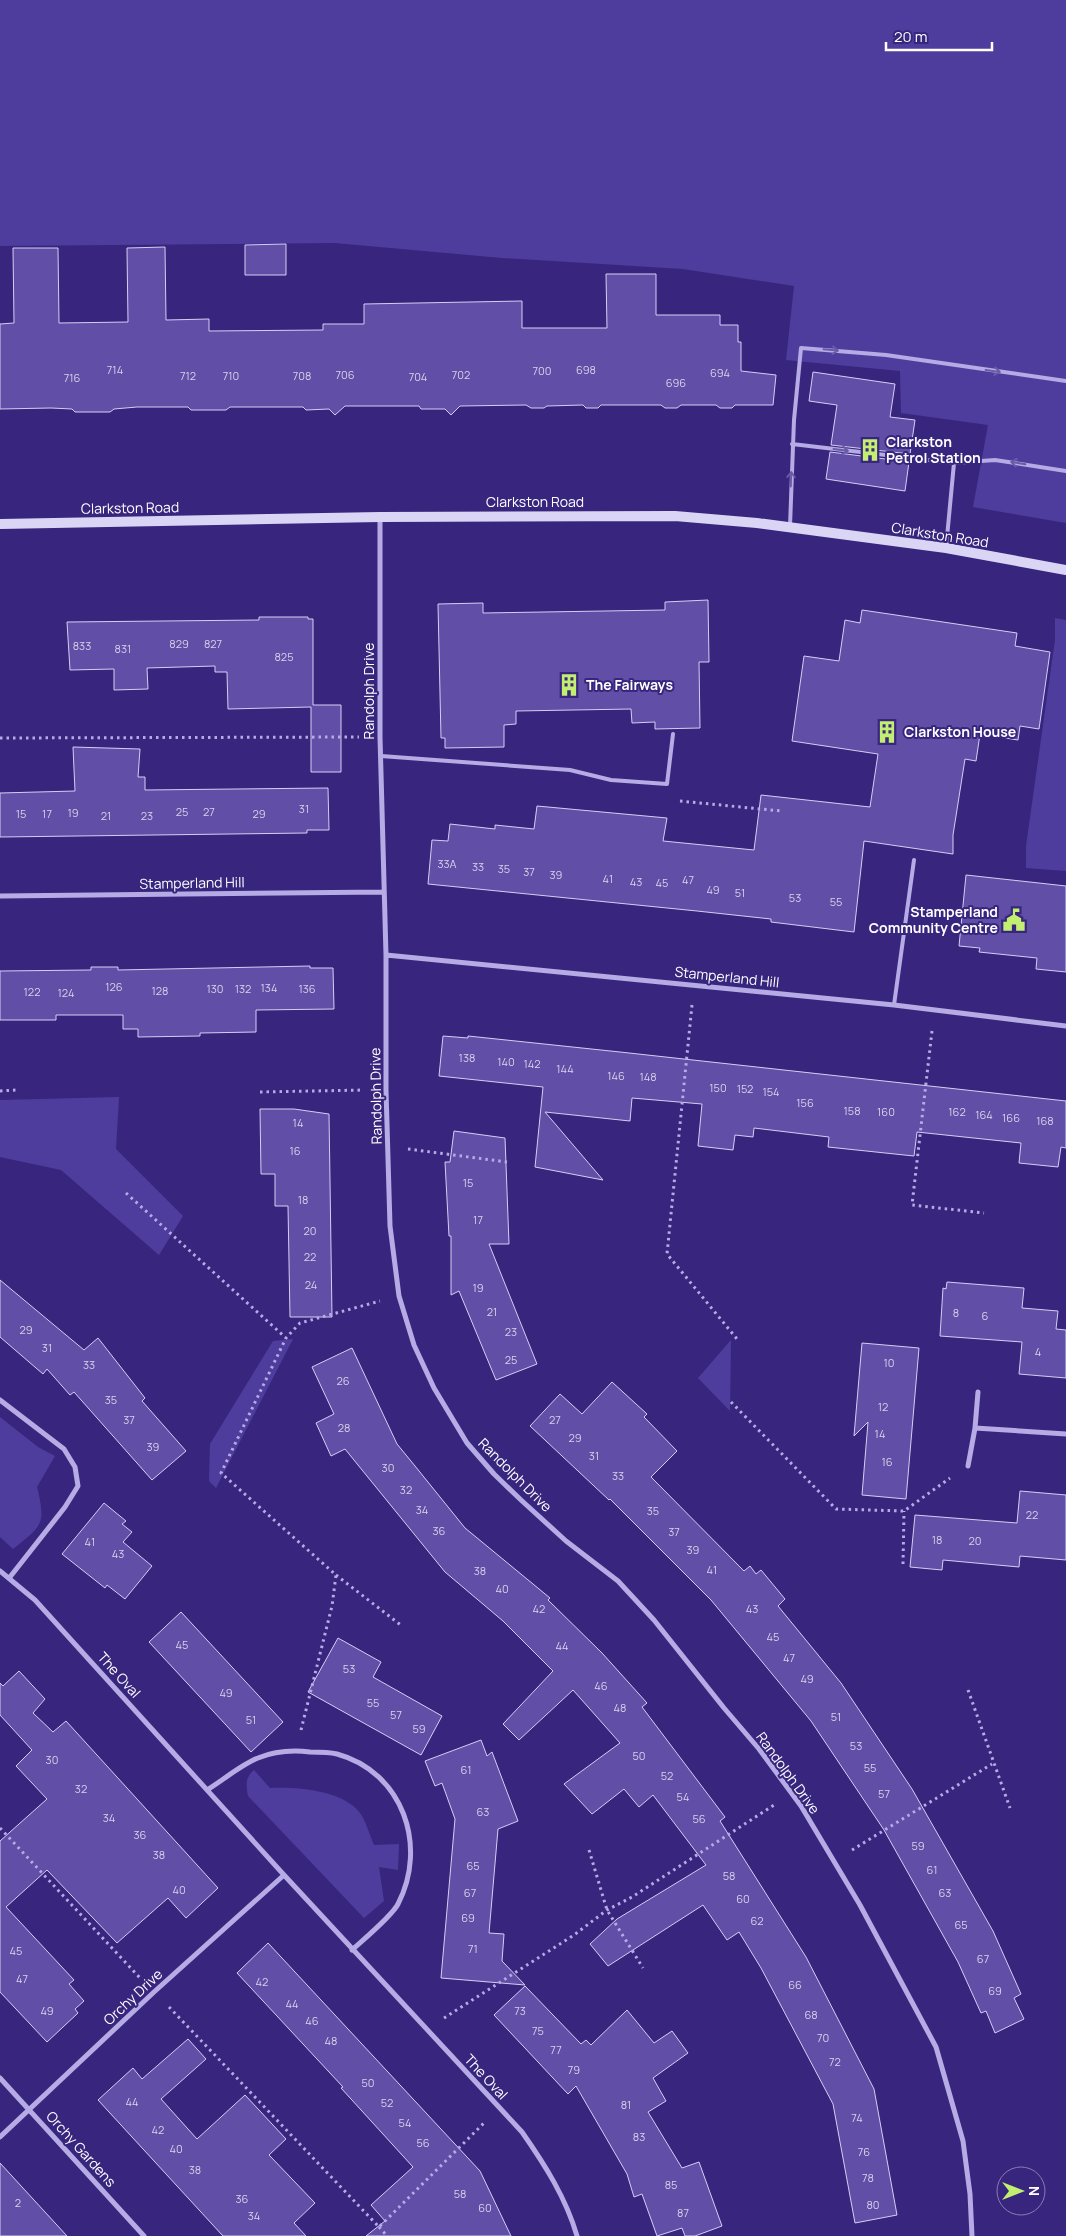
<svg xmlns="http://www.w3.org/2000/svg" width="1066" height="2236" font-family="Manrope,sans-serif">
<style>
.green{fill:#4f3d9e}
.building{fill:#604ea7;stroke:#d5cef4}
.lines{fill:none;stroke-linecap:round;stroke-linejoin:round}
.path{stroke:#b6abe5;stroke-width:3;stroke-dasharray:2.5 4;stroke-linecap:butt}
.service{stroke:#b6abe5;stroke-width:4}
.minor{stroke:#b6abe5;stroke-width:5}
.secondary{stroke:#dbd5f5;stroke-width:10}
.oneway{stroke:#6a5ba7}
.labels{text-anchor:middle;stroke-width:4;stroke-linejoin:round;paint-order:stroke}
.number-label{font-size:11px;fill:#d7d3e9}
.poi-label{font-size:14px;font-weight:bold;fill:#fff;stroke:#38267e;text-anchor:start}
.street-label{font-size:14px;fill:#fff;stroke:#38267e}
</style>
<rect width="100%" height="100%" fill="#38267e"/>
<path class="green" d="M0 0H1066V523L973 507 988 425 901 413 900 371 786 360 794 286 683 269 502 258 335 243 0 246Z
M1055 618 1066 620V871L1026 868V846L1055 640Z
M119 1097 116 1149 183 1216 159 1255 61 1170 0 1157V1100Z
M293 1339 216 1488 209 1481 210 1444 273 1341Z
M731 1340 730 1411 698 1378Z
M0 1417 38 1447 55 1456 37 1487C46 1524 43 1525 13 1549L0 1537Z
M254 1770 270 1788C296 1787 347 1790 362 1816 367 1825 370 1836 374 1845L399 1844 398 1870 379 1867 384 1901 364 1918 248 1796C246 1784 245 1778 254 1770Z"/>
<path class="building" d="M286 244V275H245V245Z
M165 247 166 320 209 319V331L323 330V324H364V304L522 301V328H607L606 274H656V315H720V325H738V342H741V371L776 375 773 405H735L732 408H720L716 405H681L677 408H665L661 405H601L598 408H586L583 405 547 406 544 408H531L526 405 460 406 451 415 445 409H421L419 406H345L335 415 329 409 306 410 303 407H230L226 410H191L188 407H137L114 409 110 412H75L72 409 51 408 0 409V324L14 323 13 248H58L59 323 128 322 127 248Z
M813 372 895 384 890 417 915 420 910 454 831 445 837 405 809 401Z
M830 452 909 462 905 491 826 479Z
M708 600 709 662H699L700 728 655 729V722L632 723 631 709 516 711V724L504 725V747L445 748V738H441L438 604 483 603V613L665 610V602Z
M862 610 1017 633 1015 646 1050 652 1039 729 1020 726 1018 740 980 734 976 761 965 759 953 835V854L864 841 854 932 771 922V919L697 911 428 884 432 840 448 841 450 824 495 829V825L534 829 537 806 667 818 663 841 754 850 761 795 870 807 878 754 792 741 804 656 839 661 845 620 860 623Z
M259 617H308V619H313V705H341V772H311V707L228 709 227 672H215V666L147 668 148 689 114 690V669L70 670 67 622 259 620Z
M73 747 140 749 138 777H145V790L328 788 329 830H307V833L0 837V793L75 791Z
M966 875 1066 886V972L1036 969 1037 958 979 952 980 948 959 946Z
M310 966V968H333L334 1009 256 1010V1032L200 1033V1036L138 1037V1029H123V1015H56V1020H0V971L91 970V967H118V970Z
M443 1036 468 1038V1036L620 1052 1066 1101V1148L1061 1147 1058 1167 1019 1163 1021 1143 917 1132 914 1156 828 1147 829 1137 754 1128 753 1137 735 1135 733 1150 698 1146 702 1104 632 1098 630 1121 545 1112 603 1180 535 1167 543 1087 439 1076Z
M260 1109H294L329 1114 332 1317H290L288 1206H275V1174H261Z
M454 1131 505 1138 509 1244H489L537 1364 496 1380 459 1291 451 1295V1236H449L445 1162H450Z
M0 1280 84 1350 98 1338 145 1398 142 1401 186 1451 152 1480 74 1392 70 1395 47 1369 43 1374 0 1337Z
M947 1282 1024 1288 1022 1308 1058 1311 1056 1329 1066 1330V1378L1019 1374 1022 1342 940 1336 943 1288 946 1289Z
M862 1343 919 1348 906 1499 862 1495 868 1422 854 1436Z
M352 1348 397 1444 415 1466 465 1528 550 1598 548 1600 602 1653 647 1703 642 1707 725 1817 720 1821 806 1957 874 2089 897 2215 855 2223 833 2104 761 1968 739 1932 727 1940 703 1905 608 1966 590 1944 617 1919 706 1865 653 1795 639 1807 624 1789 592 1814 564 1784 620 1743 573 1690 519 1740 503 1724 553 1671 503 1621 445 1572 345 1449 331 1456 316 1423 334 1414 312 1367Z
M612 1382 647 1414 644 1417 677 1451 651 1477 744 1571 750 1566 756 1574 761 1570 785 1599 778 1606 841 1683 912 1789 993 1931 1021 1994 1014 1998 1024 2019 995 2033 986 2011 981 2013 958 1962 884 1830 811 1721 711 1600 610 1499 609 1500 530 1426 560 1394 582 1414Z
M1020 1491 1066 1495V1560L1020 1556 1019 1567 943 1560 942 1570 910 1567 915 1515 1017 1523Z
M104 1503 126 1521 122 1524 132 1532 123 1542 152 1566 125 1599 107 1585 105 1588 62 1554Z
M181 1612 283 1722 251 1752 149 1642Z
M338 1638 381 1662 373 1677 442 1716 421 1755 308 1692Z
M19 1671 45 1699 33 1713 53 1732 66 1721 218 1888 186 1918 168 1898 117 1943 47 1870 6 1907 74 1980 69 1984 84 2001 75 2009 78 2013 47 2042 0 1992V1841L47 1799 16 1766 32 1750 0 1715V1683L3 1686Z
M481 1740 487 1756 492 1752 518 1821 498 1829 489 1933 504 1934 502 1961 525 1985 441 1978 455 1819 442 1783 435 1786 425 1761Z
M268 1943 480 2171 511 2236H366L385 2221 371 2205 413 2167 341 2088 343 2087 237 1973Z
M525 1986 581 2044 586 2040 591 2045 627 2010 654 2043 672 2031 688 2053 653 2078 666 2101 648 2112 682 2168 699 2162 722 2226 695 2236H685L682 2228 657 2236 642 2194 634 2197 627 2174 576 2086 568 2094 494 2015Z
M188 2039 206 2059 161 2099 197 2139 245 2095 286 2139 269 2155 315 2203 294 2223 306 2236H223L98 2100 133 2068 142 2079Z
M0 2163 67 2236H0Z"/>
<g class="lines">
<path class="path" d="M0 738 359 737
M680 801 781 811
M692 1005 667 1254 737 1339
M932 1031 912 1205 984 1213
M0 1091 16 1090
M260 1092 364 1090
M408 1149 507 1162
M126 1193 286 1338
M731 1402 836 1509 904 1511 950 1478
M903 1564 904 1511
M336 1575 402 1626
M968 1690 1010 1808
M301 1730 332 1606 336 1575 221 1473 286 1338 300 1323 380 1301
M0 1828 140 1978
M589 1850 607 1910 643 1968
M852 1850 992 1764
M169 2007 379 2227 485 2122
M444 2018 574 1935 607 1910 632 1897 774 1805
M379 2227 387 2236"/>
<path class="service" d="M792 444 954 463
M790 526 794 420 801 348 886 355 1066 381
M946 548 954 463 995 460 1066 471
M381 756 570 770 611 780 667 784 673 734
M894 1005 914 860"/>
<path class="minor" d="M380 517V737L386 955V1090L390 1226 399 1296 414 1345 434 1388 467 1443 494 1474 521 1500 566 1541 618 1581 654 1620 724 1708 759 1749 801 1806 860 1905 936 2047 963 2141 970 2194 972 2236
M0 896 384 892
M386 955 894 1005 1066 1026
M0 1400 64 1449 75 1467 78 1486 65 1507 10 1577
M975 1428 1066 1434
M968 1466 975 1428 978 1392
M0 1571 35 1600 284 1875 522 2132C545 2165 566 2198 577 2236
M207 1790C222 1781 242 1764 258 1758 275 1751 293 1750 310 1752 319 1752 329 1752 337 1754 403 1772 428 1846 398 1904 392 1916 364 1939 352 1950
M0 2078 144 2236
M0 2137 154 1992 284 1875"/>
<path class="secondary" d="M0 524 380 517 675 516 757 523 946 548 1066 570"/>
</g>
<defs><path id="oneway-shaft" d="M-6 0H5M1.5-3L5.5 0L1.5 3" fill="none" stroke-width="1.6" stroke-linecap="round" stroke-linejoin="round" transform="scale(1.25)"/></defs>
<g class="oneway">
<use href="#oneway-shaft" transform="translate(831 350) rotate(5)"/>
<use href="#oneway-shaft" transform="translate(993 371) rotate(8)"/>
<use href="#oneway-shaft" transform="translate(841 450) rotate(7)"/>
<use href="#oneway-shaft" transform="translate(1018 463) rotate(-171)"/>
<use href="#oneway-shaft" transform="translate(791 479) rotate(-88)"/>
</g>
<defs>
<symbol id="building-bare" viewBox="-9 -9 18 18"><path d="M-4-6H4V6H1V3H-1V6H-4ZM-2.5-4.3h1.7v1.8h-1.7ZM.8-4.3h1.7v1.8H.8ZM-2.5-1h1.7V.8h-1.7ZM.8-1h1.7V.8H.8Z" fill="#c2ef70" stroke="#38267e" stroke-width="2.5" paint-order="stroke"/></symbol>
<symbol id="civic-bare" viewBox="-9 -9 18 18"><path d="M-.6-6.5H3V-4.5H.6V-3L4-1V1h2V6H-6V1h2V-1L-.6-3ZM-1.2 2.5V6h2.4V2.5Z" fill="#c2ef70" stroke="#38267e" stroke-width="2.5" paint-order="stroke"/></symbol>
</defs>
<g fill-rule="evenodd">
<use href="#building-bare" x="854" y="434" width="32" height="32"/>
<use href="#building-bare" x="553" y="669" width="32" height="32"/>
<use href="#building-bare" x="871" y="716" width="32" height="32"/>
<use href="#civic-bare" x="998" y="904" width="32" height="32"/>
</g>
<g class="labels">
<g class="number-label">
<text x="115" y="374">714</text>
<text x="586" y="374">698</text>
<text x="542" y="375">700</text>
<text x="720" y="377">694</text>
<text x="345" y="379">706</text>
<text x="461" y="379">702</text>
<text x="188" y="380">712</text>
<text x="231" y="380">710</text>
<text x="302" y="380">708</text>
<text x="418" y="381">704</text>
<text x="72" y="382">716</text>
<text x="676" y="387">696</text>
<text x="179" y="648">829</text>
<text x="213" y="648">827</text>
<text x="82" y="650">833</text>
<text x="123" y="653">831</text>
<text x="284" y="661">825</text>
<text x="304" y="813">31</text>
<text x="182" y="816">25</text>
<text x="209" y="816">27</text>
<text x="73" y="817">19</text>
<text x="21" y="818">15</text>
<text x="47" y="818">17</text>
<text x="259" y="818">29</text>
<text x="106" y="820">21</text>
<text x="147" y="820">23</text>
<text x="447" y="868">33A</text>
<text x="478" y="871">33</text>
<text x="504" y="873">35</text>
<text x="529" y="876">37</text>
<text x="556" y="879">39</text>
<text x="608" y="883">41</text>
<text x="688" y="884">47</text>
<text x="636" y="886">43</text>
<text x="662" y="887">45</text>
<text x="713" y="894">49</text>
<text x="740" y="897">51</text>
<text x="795" y="902">53</text>
<text x="836" y="906">55</text>
<text x="114" y="991">126</text>
<text x="269" y="992">134</text>
<text x="215" y="993">130</text>
<text x="243" y="993">132</text>
<text x="307" y="993">136</text>
<text x="160" y="995">128</text>
<text x="32" y="996">122</text>
<text x="66" y="997">124</text>
<text x="467" y="1062">138</text>
<text x="506" y="1066">140</text>
<text x="532" y="1068">142</text>
<text x="565" y="1073">144</text>
<text x="616" y="1080">146</text>
<text x="648" y="1081">148</text>
<text x="718" y="1092">150</text>
<text x="745" y="1093">152</text>
<text x="771" y="1096">154</text>
<text x="805" y="1107">156</text>
<text x="852" y="1115">158</text>
<text x="886" y="1116">160</text>
<text x="957" y="1116">162</text>
<text x="984" y="1119">164</text>
<text x="1011" y="1122">166</text>
<text x="1045" y="1125">168</text>
<text x="298" y="1127">14</text>
<text x="295" y="1155">16</text>
<text x="468" y="1187">15</text>
<text x="303" y="1204">18</text>
<text x="478" y="1224">17</text>
<text x="310" y="1235">20</text>
<text x="310" y="1261">22</text>
<text x="311" y="1289">24</text>
<text x="478" y="1292">19</text>
<text x="492" y="1316">21</text>
<text x="956" y="1317">8</text>
<text x="985" y="1320">6</text>
<text x="26" y="1334">29</text>
<text x="511" y="1336">23</text>
<text x="47" y="1352">31</text>
<text x="1038" y="1356">4</text>
<text x="511" y="1364">25</text>
<text x="889" y="1367">10</text>
<text x="89" y="1369">33</text>
<text x="343" y="1385">26</text>
<text x="111" y="1404">35</text>
<text x="883" y="1411">12</text>
<text x="129" y="1424">37</text>
<text x="555" y="1424">27</text>
<text x="344" y="1432">28</text>
<text x="880" y="1438">14</text>
<text x="575" y="1442">29</text>
<text x="153" y="1451">39</text>
<text x="594" y="1460">31</text>
<text x="887" y="1466">16</text>
<text x="388" y="1472">30</text>
<text x="618" y="1480">33</text>
<text x="406" y="1494">32</text>
<text x="422" y="1514">34</text>
<text x="653" y="1515">35</text>
<text x="1032" y="1519">22</text>
<text x="439" y="1535">36</text>
<text x="674" y="1536">37</text>
<text x="937" y="1544">18</text>
<text x="975" y="1545">20</text>
<text x="90" y="1546">41</text>
<text x="693" y="1554">39</text>
<text x="118" y="1558">43</text>
<text x="712" y="1574">41</text>
<text x="480" y="1575">38</text>
<text x="502" y="1593">40</text>
<text x="539" y="1613">42</text>
<text x="752" y="1613">43</text>
<text x="773" y="1641">45</text>
<text x="182" y="1649">45</text>
<text x="562" y="1650">44</text>
<text x="789" y="1662">47</text>
<text x="349" y="1673">53</text>
<text x="807" y="1683">49</text>
<text x="601" y="1690">46</text>
<text x="226" y="1697">49</text>
<text x="373" y="1707">55</text>
<text x="620" y="1712">48</text>
<text x="396" y="1719">57</text>
<text x="836" y="1721">51</text>
<text x="251" y="1724">51</text>
<text x="419" y="1733">59</text>
<text x="856" y="1750">53</text>
<text x="639" y="1760">50</text>
<text x="52" y="1764">30</text>
<text x="870" y="1772">55</text>
<text x="466" y="1774">61</text>
<text x="667" y="1780">52</text>
<text x="81" y="1793">32</text>
<text x="884" y="1798">57</text>
<text x="683" y="1801">54</text>
<text x="483" y="1816">63</text>
<text x="109" y="1822">34</text>
<text x="699" y="1823">56</text>
<text x="140" y="1839">36</text>
<text x="918" y="1850">59</text>
<text x="159" y="1859">38</text>
<text x="473" y="1870">65</text>
<text x="932" y="1874">61</text>
<text x="729" y="1880">58</text>
<text x="179" y="1894">40</text>
<text x="470" y="1897">67</text>
<text x="945" y="1897">63</text>
<text x="743" y="1903">60</text>
<text x="468" y="1922">69</text>
<text x="757" y="1925">62</text>
<text x="961" y="1929">65</text>
<text x="473" y="1953">71</text>
<text x="16" y="1955">45</text>
<text x="983" y="1963">67</text>
<text x="22" y="1983">47</text>
<text x="262" y="1986">42</text>
<text x="795" y="1989">66</text>
<text x="995" y="1995">69</text>
<text x="292" y="2008">44</text>
<text x="47" y="2015">49</text>
<text x="520" y="2015">73</text>
<text x="811" y="2019">68</text>
<text x="312" y="2025">46</text>
<text x="538" y="2035">75</text>
<text x="823" y="2042">70</text>
<text x="331" y="2045">48</text>
<text x="556" y="2054">77</text>
<text x="835" y="2066">72</text>
<text x="574" y="2074">79</text>
<text x="368" y="2087">50</text>
<text x="132" y="2106">44</text>
<text x="387" y="2107">52</text>
<text x="626" y="2109">81</text>
<text x="857" y="2122">74</text>
<text x="405" y="2127">54</text>
<text x="158" y="2134">42</text>
<text x="639" y="2141">83</text>
<text x="423" y="2147">56</text>
<text x="176" y="2153">40</text>
<text x="864" y="2156">76</text>
<text x="195" y="2174">38</text>
<text x="868" y="2182">78</text>
<text x="671" y="2189">85</text>
<text x="460" y="2198">58</text>
<text x="242" y="2203">36</text>
<text x="18" y="2207">2</text>
<text x="873" y="2209">80</text>
<text x="485" y="2212">60</text>
<text x="683" y="2217">87</text>
<text x="254" y="2220">34</text>
</g>
<g class="poi-label">
<text x="886" y="447">Clarkston<tspan x="886" dy="16">Petrol Station</tspan></text>
<text x="586" y="690">The Fairways</text>
<text x="904" y="737">Clarkston House</text>
<text x="998" y="917" text-anchor="end">Stamperland<tspan x="998" dy="16">Community Centre</tspan></text>
</g>
<g class="street-label">
<text x="535" y="507">Clarkston Road</text>
<text transform="translate(130 508) rotate(-1)" y="5">Clarkston Road</text>
<text transform="translate(940 535) rotate(9)" y="5">Clarkston Road</text>
<text transform="translate(369 691) rotate(-90)" y="5">Randolph Drive</text>
<text transform="translate(192 883) rotate(-1)" y="5">Stamperland Hill</text>
<text transform="translate(727 977) rotate(6)" y="5">Stamperland Hill</text>
<text transform="translate(376 1096) rotate(-91)" y="5">Randolph Drive</text>
<text transform="translate(515 1475) rotate(45)" y="5">Randolph Drive</text>
<text transform="translate(119 1675) rotate(48)" y="5">The Oval</text>
<text transform="translate(788 1773) rotate(54)" y="5">Randolph Drive</text>
<text transform="translate(133 1997) rotate(-43)" y="5">Orchy Drive</text>
<text transform="translate(486 2077) rotate(47)" y="5">The Oval</text>
<text transform="translate(81 2149) rotate(48)" y="5">Orchy Gardens</text>
</g>
</g>
<g transform="translate(1021 2191) rotate(90)"><circle r="24" fill="#38267e" stroke="#887db2"/>
<path d="M0-4L9 19L0 12L-9 19Z" fill="#c2ef70"/>
<text y="-8" font-size="14" font-weight="bold" text-anchor="middle" fill="#ffffff">N</text>
</g>
<path d="M886 42v8h106v-8" fill="none" stroke="#ffffff" stroke-width="2.5"/>
<text x="894" y="42" font-size="15" fill="#ffffff" stroke="#38267e" stroke-width="4" paint-order="stroke">20 m</text>
</svg>
